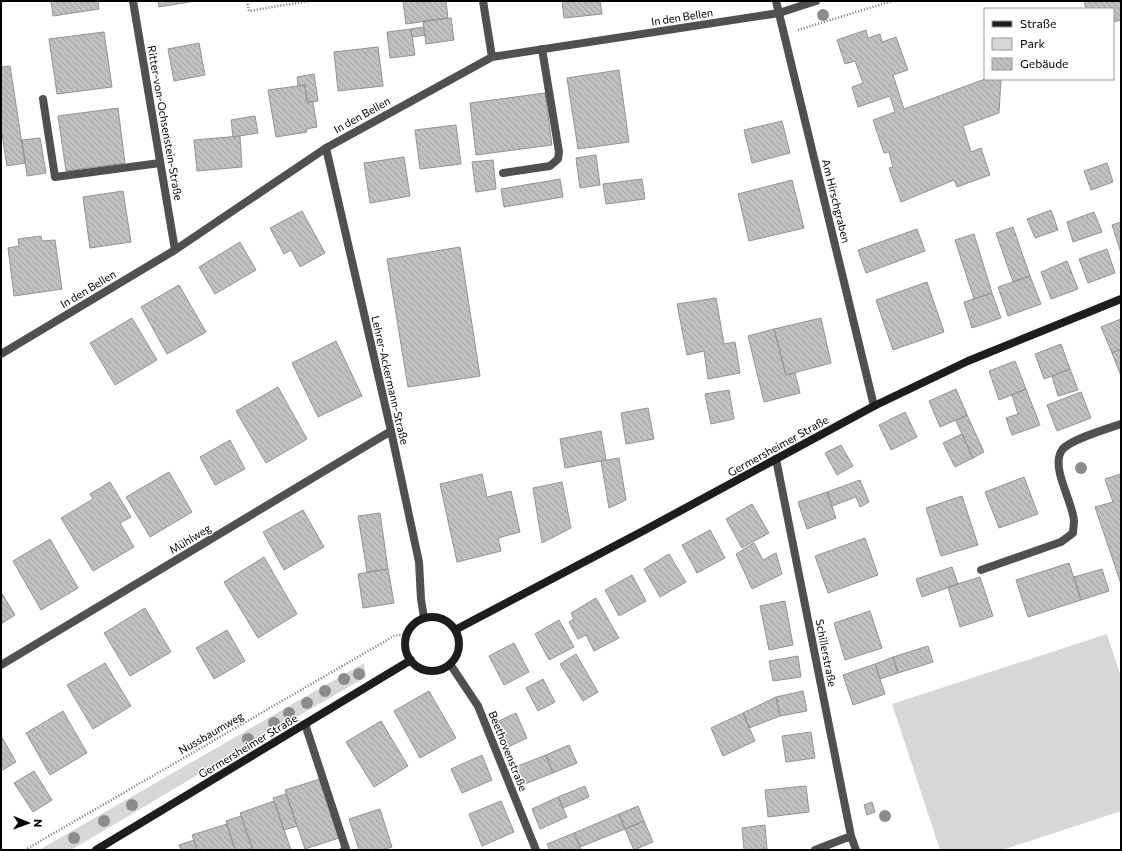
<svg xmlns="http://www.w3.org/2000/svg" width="1122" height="851" font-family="Commissioner,sans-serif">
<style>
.green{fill:#d7d7d7}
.building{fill:url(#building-back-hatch);stroke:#949494}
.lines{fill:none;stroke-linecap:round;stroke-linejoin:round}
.path{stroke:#727272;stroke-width:2.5;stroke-dasharray:1 2;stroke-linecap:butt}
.service{stroke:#505050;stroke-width:8}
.minor{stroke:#505050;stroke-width:8}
.secondary{stroke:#1d1d1d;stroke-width:8}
.tree{fill:#8c8c8c}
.labels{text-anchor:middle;stroke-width:3;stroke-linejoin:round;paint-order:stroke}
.street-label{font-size:11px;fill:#000;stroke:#fff}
</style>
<defs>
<pattern id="building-back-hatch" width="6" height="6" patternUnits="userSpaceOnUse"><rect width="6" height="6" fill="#c0c0c0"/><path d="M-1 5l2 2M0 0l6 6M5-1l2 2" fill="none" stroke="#a3a3a3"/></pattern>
</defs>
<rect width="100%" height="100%" fill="#fff"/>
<path class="green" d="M1107 634 1121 677V811L1002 850H940L892 704Z
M364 663 366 677 238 751 71 850H39Z"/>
<path class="building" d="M51 1H98L99 9 53 16Z
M158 1H195L159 7Z
M403 1H446L448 18 406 24Z
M562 1H600L602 14 564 18Z
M1084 1H1121V20L1113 22V9H1086Z
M451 18 454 40 426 44 423 21Z
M423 27 425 35 412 37 411 29Z
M411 29 415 55 390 58 387 32Z
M866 30 868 38 880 34 882 42 896 37 908 70 893 75 904 109 985 79H1001L999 113 963 126 971 152 981 148 990 175 957 187 954 180 901 202 889 168 893 167 889 152 884 153 873 120 895 112 890 96 858 107 852 87 863 83 855 61 845 64 837 40Z
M104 32 112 87 57 94 49 39Z
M199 43 205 75 174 81 168 49Z
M378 47 383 86 338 91 334 52Z
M10 66 25 163 7 166 1 128V67Z
M619 70 629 142 578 149 567 78Z
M314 74 318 101 307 102 305 85 298 86 297 77Z
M305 85 307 102H313L317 127 306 129 307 132 276 137 268 90Z
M545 93 552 145 476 155 470 103Z
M118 108 125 163 66 171 58 116Z
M255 116 258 133 233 137 231 120Z
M782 121 790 153 752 163 744 130Z
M456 125 461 164 420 169 415 130Z
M240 136 242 167 197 171 194 140Z
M40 138 46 173 27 176 22 140Z
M596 155 600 185 580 188 576 158Z
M404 157 410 196 370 203 364 163Z
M493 160 496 189 476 192 472 162Z
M1107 163 1113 182 1091 190 1084 171Z
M560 179 563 197 504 207 501 189Z
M642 179 645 199 606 204 603 184Z
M792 180 804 228 749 241 738 194Z
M123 191 131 242 90 248 83 197Z
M1051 210 1058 230 1035 238 1027 219Z
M302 211 325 253 300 267 291 250 284 254 270 228Z
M1094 212 1102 232 1073 242 1067 222Z
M1121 222V253L1112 225Z
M1013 227 1030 276 1013 282 996 233Z
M917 229 925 251 866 273 858 250Z
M974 234 992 293 974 299 955 240Z
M41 236 42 241 55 240 62 289 14 296 8 248 19 246 18 239Z
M240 242 256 270 215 294 199 267Z
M460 247 480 376 408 387 387 259Z
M1107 249 1115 273 1088 283 1079 259Z
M1067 261 1078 289 1051 299 1041 272Z
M1030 276 1041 304 1008 316 998 287Z
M927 282 944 332 893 350 876 300Z
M179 285 206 332 167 354 141 307Z
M992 293 1001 318 972 328 964 302Z
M716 298 724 344 735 342 740 373 708 379 704 351 687 355 677 304Z
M132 318 157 360 115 385 90 343Z
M821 318 831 363 786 375 774 329Z
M1121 319V349L1112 353 1101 327Z
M774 329 786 375 795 373 800 393 764 402 748 336Z
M336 341 362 396 318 417 292 363Z
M1061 344 1070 369 1044 379 1035 354Z
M1121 349V376L1112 353Z
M1015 361 1026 389 999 400 989 371Z
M1070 369 1078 390 1058 396 1052 376Z
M278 387 307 439 266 463 236 411Z
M956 389 967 415 940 427 929 401Z
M1026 389 1040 425 1012 435 1006 418 1018 414 1012 395Z
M729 390 734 419 711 424 705 394Z
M1081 392 1091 418 1057 431 1047 405Z
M648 408 654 439 626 444 621 413Z
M905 412 917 437 891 450 879 425Z
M967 415 984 452 973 458 956 421Z
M601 431 606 460 565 468 560 439Z
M962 434 973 458 955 467 943 443Z
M230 440 245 469 215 485 200 457Z
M841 445 853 466 837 475 825 453Z
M619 458 626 500 609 508 601 461Z
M169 472 192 512 150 537 126 497Z
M482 474 487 497 511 491 520 532 498 538 501 551 457 562 440 484Z
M1121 474V584L1095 507 1113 502 1105 479Z
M1024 477 1038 514 999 528 985 492Z
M860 480 869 502 860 507 856 497 832 506 827 492Z
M110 482 131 517 120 523 134 547 93 571 61 518 93 499 90 494Z
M562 482 571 528 542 543 533 488Z
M827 492 836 518 807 529 798 502Z
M962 496 978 545 941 556 926 508Z
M752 504 769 533 742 548 726 519Z
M303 510 324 547 284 570 263 532Z
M380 513 388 569 367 572 358 516Z
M710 530 725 558 697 573 682 545Z
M865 538 878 575 828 593 815 556Z
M50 539 78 588 41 610 13 561Z
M754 543 763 560 776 553 782 574 752 589 736 554Z
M669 554 686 582 660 597 644 569Z
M264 557 297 614 258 638 224 582Z
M1069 563 1081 600 1028 617 1016 580Z
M952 567 958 584 922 597 916 579Z
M388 569 394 603 363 608 358 574Z
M1102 569 1109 591 1081 600 1074 577Z
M632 575 646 601 619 616 605 590Z
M980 577 993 616 960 627 948 587Z
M1 592 15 615 1 624Z
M596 598 619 638 594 651 586 635 578 639 569 622 574 619 571 613Z
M785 601 793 645 769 650 760 606Z
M145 608 171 652 130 676 104 633Z
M870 611 882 648 845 660 834 623Z
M559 620 574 647 549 660 535 634Z
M227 630 245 661 214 679 196 648Z
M514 643 529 672 504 685 489 656Z
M928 646 933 662 898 673 893 657Z
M576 654 598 692 583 701 560 664Z
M798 656 801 677 773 681 769 661Z
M893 657 898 673 880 679 875 664Z
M105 663 131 706 93 729 67 685Z
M875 664 885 694 853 705 843 675Z
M543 679 555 702 538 711 526 688Z
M429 691 456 738 420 758 394 711Z
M803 691 807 711 780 716 776 697Z
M776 697 780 716 749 728 743 713Z
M63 711 87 753 50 775 26 733Z
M516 713 527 738 508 747 497 722Z
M743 713 755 741 723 756 711 728Z
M381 721 408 766 374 787 346 742Z
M811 732 815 758 786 762 782 736Z
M1 736 16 762 1 771Z
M569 745 577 763 553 773 546 755Z
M482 755 492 780 462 793 451 769Z
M546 755 553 773 522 785 515 767Z
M34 771 52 800 33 812 14 783Z
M320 779 339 838 305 849 285 790Z
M585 786 589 797 563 808 558 797Z
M806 786 809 812 768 817 765 790Z
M286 794 297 826 284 830 273 798Z
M558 797 567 817 540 829 532 809Z
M274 801 291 850H253L240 813Z
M501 801 514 832 482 846 469 814Z
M872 802 875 812 867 815 864 805Z
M638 806 644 821 625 829 619 814Z
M380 809 392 847 382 850H359L349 819Z
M619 814 625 829 580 847 574 833Z
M241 816 252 848 246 850H235L226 821Z
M644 821 653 842 634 850 625 829Z
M227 824 235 850H197L192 835Z
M765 825 767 849 744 850 742 828Z
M574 833 581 850H550L547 844Z
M194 840 197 850H181L179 845Z"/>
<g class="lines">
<path class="path" d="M247 1 249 11 308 1
M798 30 892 1
M25 850 394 636 407 634"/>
<path class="service" d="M43 99 55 177 160 163
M503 173 550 166 558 159 559 152 542 49
M305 724 346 849 344 850"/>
<path class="minor" d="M133 1 175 250
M483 1 492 57
M776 1 874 406
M326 148 391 431 419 562 421 599 424 618
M1 354 175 250 326 148 492 57 779 13 816 1
M776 459 851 836 856 850
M981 570 1061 542 1073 533C1073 529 1074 525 1074 521 1073 502 1050 467 1062 450 1069 440 1109 428 1121 424
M450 664 478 706 536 850
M1 665 391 431
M815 850 851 836"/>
<path class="secondary" d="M405 644a27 27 0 1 1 54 0a27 27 0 1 1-54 0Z
M455 630 643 531 874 406 968 361 1121 299
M96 850 411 660"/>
</g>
<g class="tree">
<circle cx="823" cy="15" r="6"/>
<circle cx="1081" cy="468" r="6"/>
<circle cx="359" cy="674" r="6"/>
<circle cx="344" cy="679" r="6"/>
<circle cx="325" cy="691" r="6"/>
<circle cx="307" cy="703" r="6"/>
<circle cx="289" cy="713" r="6"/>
<circle cx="274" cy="723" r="6"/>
<circle cx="248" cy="739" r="6"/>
<circle cx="132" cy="805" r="6"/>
<circle cx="885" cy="816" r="6"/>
<circle cx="104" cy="821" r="6"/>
<circle cx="74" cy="838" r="6"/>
</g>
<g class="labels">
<g class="street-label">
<text transform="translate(682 17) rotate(-9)" y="4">In den Bellen</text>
<text transform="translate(362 115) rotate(-29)" y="4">In den Bellen</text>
<text transform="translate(165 123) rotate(80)" y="4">Ritter-von-Ochsenstein-Straße</text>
<text transform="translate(836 201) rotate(76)" y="4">Am Hirschgraben</text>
<text transform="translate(88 289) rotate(-31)" y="4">In den Bellen</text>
<text transform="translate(390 380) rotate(77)" y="4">Lehrer-Ackermann-Straße</text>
<text transform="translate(778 446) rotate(-29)" y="4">Germersheimer Straße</text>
<text transform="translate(190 539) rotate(-31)" y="4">Mühlweg</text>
<text transform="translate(826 653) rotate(79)" y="4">Schillerstraße</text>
<text transform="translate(211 733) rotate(-30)" y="4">Nussbaumweg</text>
<text transform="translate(248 746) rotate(-31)" y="4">Germersheimer Straße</text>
<text transform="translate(508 751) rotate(68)" y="4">Beethovenstraße</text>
</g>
</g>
<rect width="1122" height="851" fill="none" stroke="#000000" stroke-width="4"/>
<rect x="984" y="8" width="130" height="72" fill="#ffffff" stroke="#999999"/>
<rect x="992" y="21" width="20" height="6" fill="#1d1d1d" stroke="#999999"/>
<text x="1020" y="28" font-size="12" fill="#000000">Straße</text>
<rect x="992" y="38" width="20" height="12" fill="#d7d7d7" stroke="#999999"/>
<text x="1020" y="48" font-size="12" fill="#000000">Park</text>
<rect x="992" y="58" width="20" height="12" fill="url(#building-back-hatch)" stroke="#999999"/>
<text x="1020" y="68" font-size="12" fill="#000000">Gebäude</text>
<g transform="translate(28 823) rotate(91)" stroke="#ffffff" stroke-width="3" paint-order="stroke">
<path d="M0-3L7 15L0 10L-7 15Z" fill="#000000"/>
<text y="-6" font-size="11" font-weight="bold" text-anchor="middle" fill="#000000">N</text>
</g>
</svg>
